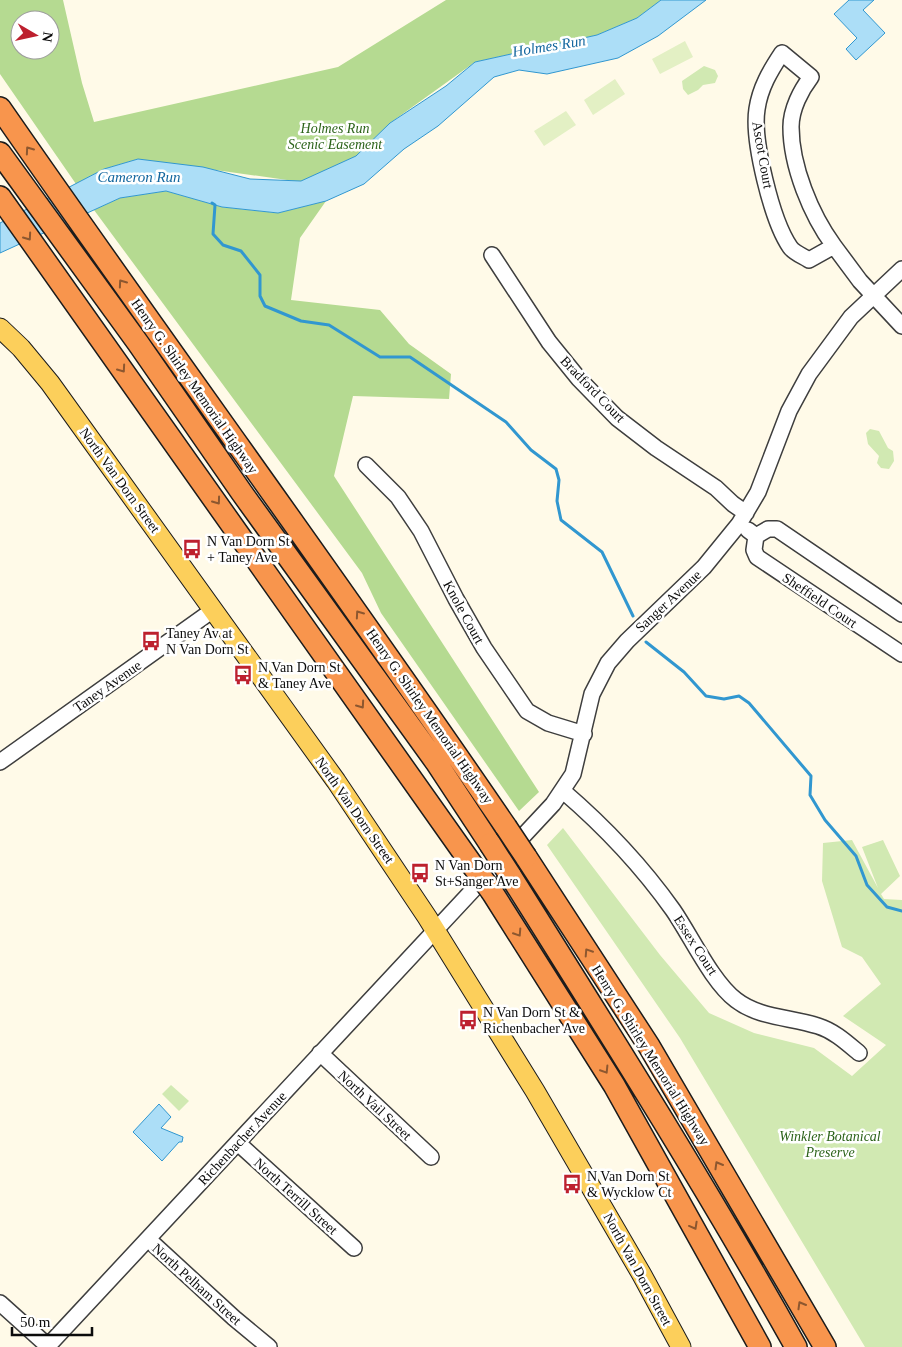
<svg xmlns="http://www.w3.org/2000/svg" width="902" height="1347" font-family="Georgia,serif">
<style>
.green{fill:#d1e9b2}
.forest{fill:#b5da91;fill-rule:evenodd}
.pitch{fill:#e3f0c4}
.water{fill:#acdef7;stroke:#3197d0}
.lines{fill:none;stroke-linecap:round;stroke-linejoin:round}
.stream{stroke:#3197d0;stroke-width:3}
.minor-casing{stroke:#3e3e3e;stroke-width:18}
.major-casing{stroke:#1c1c1c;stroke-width:21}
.highway-casing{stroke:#1c1c1c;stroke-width:24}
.minor{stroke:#fff;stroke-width:15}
.major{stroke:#fccf5b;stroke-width:19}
.highway{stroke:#f8954d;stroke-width:21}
.highway-bridge-casing{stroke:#1c1c1c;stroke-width:24;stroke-linecap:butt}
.highway-bridge{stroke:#f8954d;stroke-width:21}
.oneway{stroke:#8d572f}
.labels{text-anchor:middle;stroke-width:5;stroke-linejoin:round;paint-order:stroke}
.park-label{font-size:14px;font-style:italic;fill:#2c631a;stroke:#fff}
.street-label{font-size:14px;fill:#0b0b0b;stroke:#fff}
.poi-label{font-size:14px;fill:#0b0b0b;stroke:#fff;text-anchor:start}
.water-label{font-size:15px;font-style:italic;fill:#12669e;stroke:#fff}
</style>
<rect width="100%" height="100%" fill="#fffae8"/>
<path class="green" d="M704 66 715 70 718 76 715 83 703 85 698 90 688 95 683 89 682 81Z
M870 429 879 431 888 448 893 451 894 461 889 469 881 468 877 463 879 456 868 444 866 433Z
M563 828 660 955 709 1013 754 1033 814 1048 852 1076 886 1045 843 1016 881 984 862 957 842 947 822 881 823 843 852 840 878 888 862 847 883 840 900 876 881 894 884 899 902 900V1347H865L680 1038 547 845Z
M171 1085 189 1101 179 1111 162 1094Z"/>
<path class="forest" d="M0 0H63L82 83 94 122 338 67 446 0H661L637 18 597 35 475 62 390 123 356 156 301 182 138 159 104 169 76 184 0 74ZM20 20H50V50H20Z
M166 191 222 207 278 213 326 201 300 238 291 300 380 310 409 344 451 374 449 399 353 396 334 476 539 792 519 811 381 613 362 573 94 210 120 198Z"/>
<path class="pitch" d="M685 41 693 57 660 74 652 59Z
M615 79 625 94 593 115 584 100Z
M566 111 576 125 544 146 534 131Z"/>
<path class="water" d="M661 0H706L658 36 618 58 547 74 519 70 494 77 438 126 404 149 364 184 326 201 278 213 222 207 166 191 120 198 0 253V223L104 169 138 159 203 167 250 179 301 181 356 156 390 123 446 86 475 62 597 35 637 18Z
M849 0H874L863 10 885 33 856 60 846 49 857 38 834 14Z
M159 1104 171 1117 161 1128 183 1137 182 1142H179L162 1161 133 1132Z"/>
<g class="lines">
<path class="stream" d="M212 203 215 205 213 234 223 245 241 251 260 275V296L265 306 301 321 329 325 380 357H410L506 422 531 450 556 469 559 480 557 501 561 520 602 552 633 616
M646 642 684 672 706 696 724 699 739 696 749 703 811 776 810 795 825 820 856 856 867 885 887 907 902 911"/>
<defs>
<path id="minor" d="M782 53 811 77C801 90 791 109 791 127 791 166 811 215 834 246L809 260C803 256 794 253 790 247 772 221 752 140 757 109 760 88 770 71 782 53Z
M834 246 860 281 902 326
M492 255 549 342 579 379 617 418 656 448 716 488 733 504 746 513
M366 465 398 497 421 531 456 599 484 648 527 711 548 723 584 734
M748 530 756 536 768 529H777L902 614
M756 536 754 550 757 557 902 654
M0 762 213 610
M563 791C605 827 641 865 673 910 691 936 712 982 736 1000 759 1018 791 1017 818 1026 834 1031 846 1042 859 1053
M320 1053 431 1157
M239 1144 354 1248
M149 1240 234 1318 269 1347
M0 1303 49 1347
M47 1347 553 804 573 774 592 694 608 663 627 641 704 567 739 524 758 492 789 411 809 374 851 317 902 269"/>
<path id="major" d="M0 328 21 348 50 383 336 781 427 917 535 1091 642 1275 681 1347"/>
<path id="highway" d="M0 108C167 349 341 585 506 827
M0 153 138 343 242 493 436 762 490 844
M0 197 473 866
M526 857 649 1046 825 1347
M510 875C608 1031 706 1186 796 1347
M492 892 614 1085 760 1347"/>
</defs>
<use href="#minor" class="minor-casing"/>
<use href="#major" class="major-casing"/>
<use href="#highway" class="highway-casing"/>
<use href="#minor" class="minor"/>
<use href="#major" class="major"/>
<use href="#highway" class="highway"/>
<defs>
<path id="highway-bridge" d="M506 827 526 857
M490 844 510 875
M473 866 492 892"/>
</defs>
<use href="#highway-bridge" class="highway-bridge-casing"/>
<use href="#highway-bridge" class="highway-bridge"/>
</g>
<defs><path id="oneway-chevron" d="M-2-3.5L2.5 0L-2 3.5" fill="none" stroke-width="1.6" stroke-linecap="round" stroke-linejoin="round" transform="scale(1.25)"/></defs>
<g class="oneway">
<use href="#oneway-chevron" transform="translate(29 150) rotate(-125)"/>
<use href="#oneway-chevron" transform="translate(28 237) rotate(55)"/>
<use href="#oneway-chevron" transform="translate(122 283) rotate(-125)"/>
<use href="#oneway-chevron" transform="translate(122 369) rotate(55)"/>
<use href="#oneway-chevron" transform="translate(217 501) rotate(54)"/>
<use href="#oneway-chevron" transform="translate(359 614) rotate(-125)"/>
<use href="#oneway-chevron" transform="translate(361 705) rotate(55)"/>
<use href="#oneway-chevron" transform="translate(518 933) rotate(57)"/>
<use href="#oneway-chevron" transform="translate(588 952) rotate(-123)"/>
<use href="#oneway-chevron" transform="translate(605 1070) rotate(58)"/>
<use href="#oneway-chevron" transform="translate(718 1165) rotate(-120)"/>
<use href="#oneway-chevron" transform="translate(694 1226) rotate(61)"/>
<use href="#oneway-chevron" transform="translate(801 1305) rotate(-120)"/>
</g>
<defs>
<symbol id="bus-bare" viewBox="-9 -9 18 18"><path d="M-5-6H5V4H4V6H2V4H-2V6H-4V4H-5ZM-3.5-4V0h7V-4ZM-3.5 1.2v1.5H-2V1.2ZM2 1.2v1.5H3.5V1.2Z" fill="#bd202e" stroke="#fff" stroke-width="2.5" paint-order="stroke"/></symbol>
</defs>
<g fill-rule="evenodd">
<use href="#bus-bare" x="178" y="535" width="28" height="28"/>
<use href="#bus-bare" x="137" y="627" width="28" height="28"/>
<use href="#bus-bare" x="229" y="661" width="28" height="28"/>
<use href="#bus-bare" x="406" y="859" width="28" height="28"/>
<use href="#bus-bare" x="454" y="1006" width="28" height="28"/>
<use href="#bus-bare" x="558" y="1170" width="28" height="28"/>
</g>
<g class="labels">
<g class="park-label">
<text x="335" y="133">Holmes Run<tspan x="335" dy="16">Scenic Easement</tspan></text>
<text x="830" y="1141">Winkler Botanical<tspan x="830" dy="16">Preserve</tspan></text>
</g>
<g class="street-label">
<text transform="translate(763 155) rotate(80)" y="5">Ascot Court</text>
<text transform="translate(195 386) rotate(55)" y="5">Henry G. Shirley Memorial Highway</text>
<text transform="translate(593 389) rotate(46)" y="5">Bradford Court</text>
<text transform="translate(120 480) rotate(54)" y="5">North Van Dorn Street</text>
<text transform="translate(820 600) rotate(34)" y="5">Sheffield Court</text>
<text transform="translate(668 601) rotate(-43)" y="5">Sanger Avenue</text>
<text transform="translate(464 612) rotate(61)" y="5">Knole Court</text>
<text transform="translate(107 686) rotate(-35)" y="5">Taney Avenue</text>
<text transform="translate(430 716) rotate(55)" y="5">Henry G. Shirley Memorial Highway</text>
<text transform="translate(355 810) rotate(55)" y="5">North Van Dorn Street</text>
<text transform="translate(696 945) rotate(57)" y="5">Essex Court</text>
<text transform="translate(651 1055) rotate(58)" y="5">Henry G. Shirley Memorial Highway</text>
<text transform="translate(375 1105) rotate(43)" y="5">North Vail Street</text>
<text transform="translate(242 1138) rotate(-47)" y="5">Richenbacher Avenue</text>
<text transform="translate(296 1196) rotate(42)" y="5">North Terrill Street</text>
<text transform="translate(638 1269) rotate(61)" y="5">North Van Dorn Street</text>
<text transform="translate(197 1284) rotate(42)" y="5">North Pelham Street</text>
</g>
<g class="poi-label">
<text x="207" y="546">N Van Dorn St<tspan x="207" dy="16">+ Taney Ave</tspan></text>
<text x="166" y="638">Taney Av at<tspan x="166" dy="16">N Van Dorn St</tspan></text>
<text x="258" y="672">N Van Dorn St<tspan x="258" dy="16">&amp; Taney Ave</tspan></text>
<text x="435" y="870">N Van Dorn<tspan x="435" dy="16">St+Sanger Ave</tspan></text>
<text x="483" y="1017">N Van Dorn St &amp;<tspan x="483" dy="16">Richenbacher Ave</tspan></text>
<text x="587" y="1181">N Van Dorn St<tspan x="587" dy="16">&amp; Wycklow Ct</tspan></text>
</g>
<g class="water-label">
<text transform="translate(549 46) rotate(-9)" y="5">Holmes Run</text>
<text x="139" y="182">Cameron Run</text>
</g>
</g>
<g transform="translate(35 35) rotate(99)"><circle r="24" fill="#ffffff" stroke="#9d9d9d"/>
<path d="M0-4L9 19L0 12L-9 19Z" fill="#bd202e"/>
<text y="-8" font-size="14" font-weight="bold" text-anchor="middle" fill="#0b0b0b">N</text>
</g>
<path d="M12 1327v8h80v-8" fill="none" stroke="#0b0b0b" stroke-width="2.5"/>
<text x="20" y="1327" font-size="15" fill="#0b0b0b" stroke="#ffffff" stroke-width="4" paint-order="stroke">50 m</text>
</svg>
